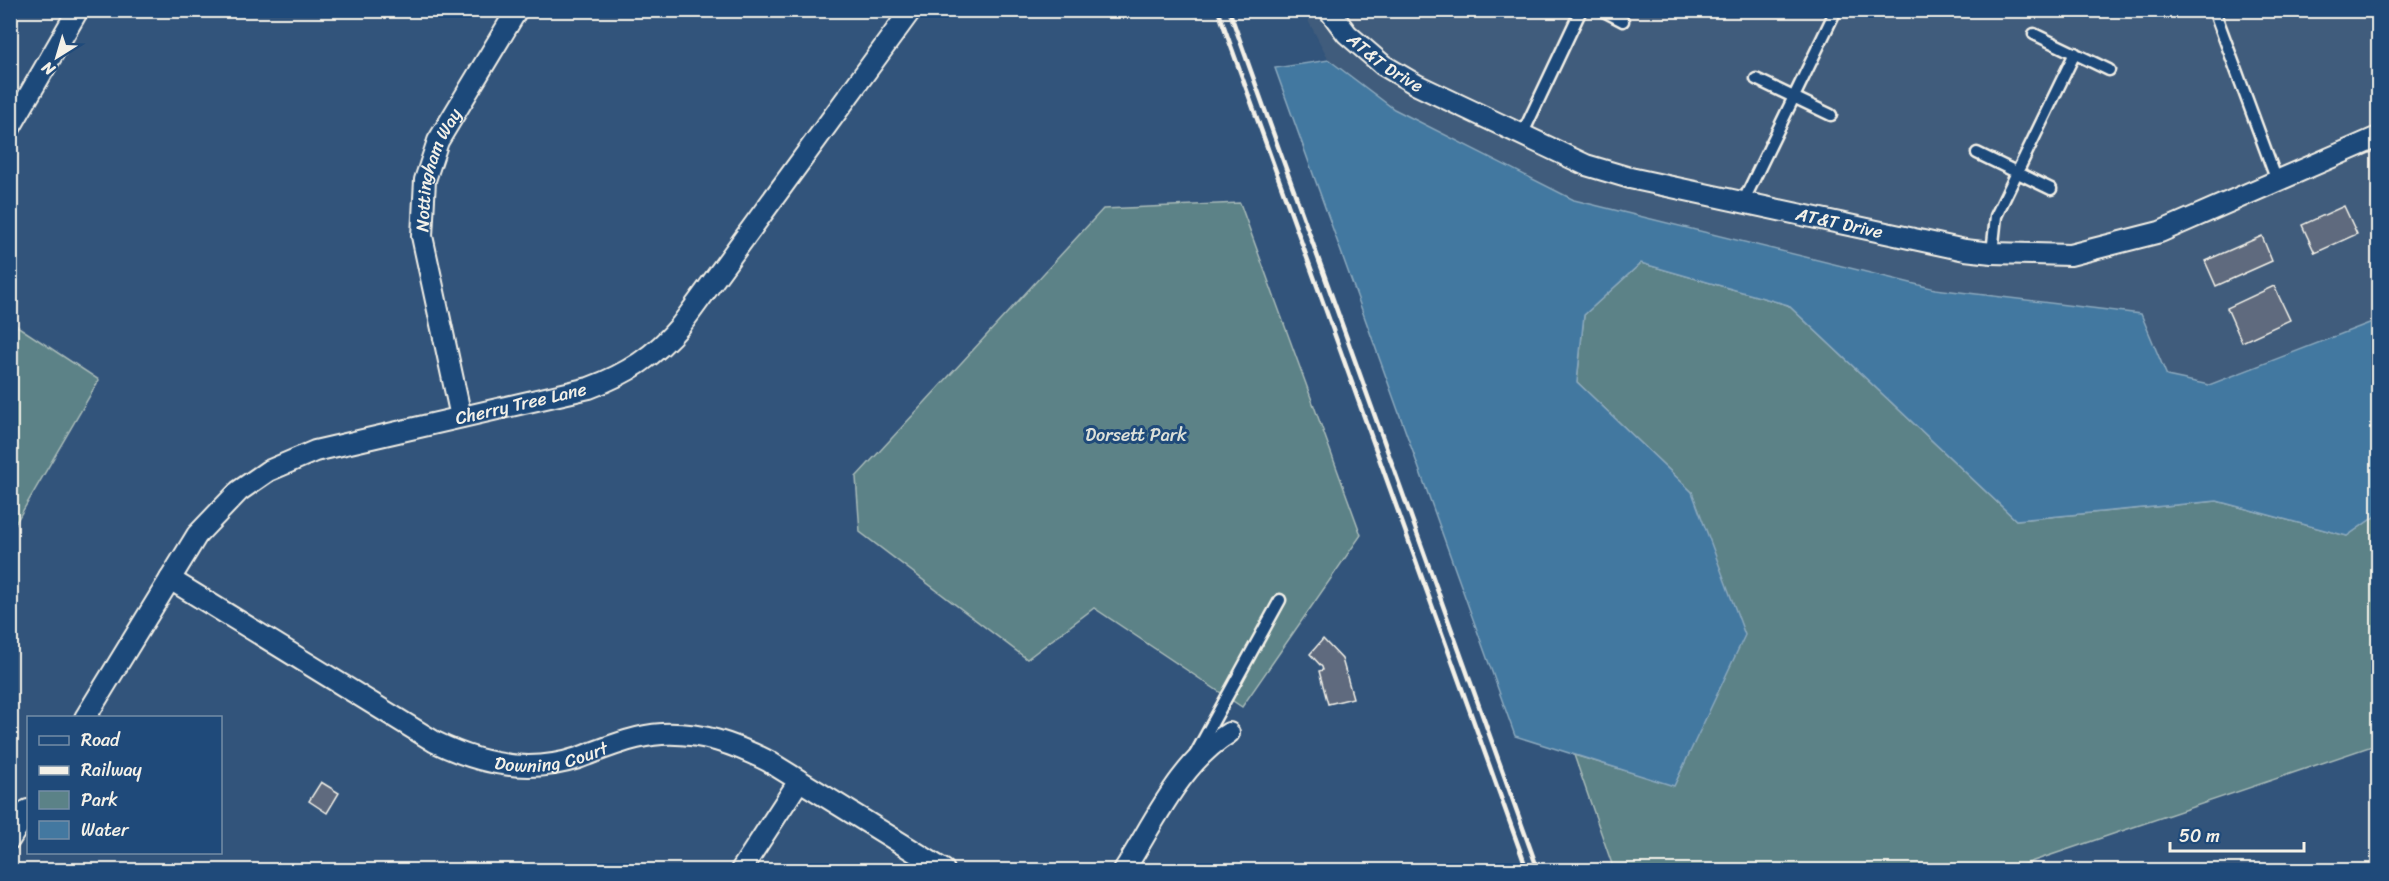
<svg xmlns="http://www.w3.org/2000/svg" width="2389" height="881" font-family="Sriracha,sans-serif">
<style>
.built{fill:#3f5b7c}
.green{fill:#5b8287;stroke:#a8bab8;stroke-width:1.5}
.water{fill:#4378a0;stroke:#8aa8bd;stroke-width:1.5}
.building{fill:#5e6b7e;stroke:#f4f1e8;stroke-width:1.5}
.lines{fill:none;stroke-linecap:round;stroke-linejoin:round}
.service-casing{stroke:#f4f1e8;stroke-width:15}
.minor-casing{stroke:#f4f1e8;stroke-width:24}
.service{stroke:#1f4a7a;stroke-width:10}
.minor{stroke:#1f4a7a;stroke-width:20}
.rail{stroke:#f4f1e8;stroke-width:4.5}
.labels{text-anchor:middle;stroke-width:6;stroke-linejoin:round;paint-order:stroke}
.street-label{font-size:18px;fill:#f4f1e8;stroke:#1f4a7a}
.park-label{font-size:18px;fill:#dde0d9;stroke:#1f4a7a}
</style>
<rect width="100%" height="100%" fill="#32547b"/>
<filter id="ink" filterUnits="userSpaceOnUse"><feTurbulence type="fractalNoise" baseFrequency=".0167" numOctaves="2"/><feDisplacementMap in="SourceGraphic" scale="12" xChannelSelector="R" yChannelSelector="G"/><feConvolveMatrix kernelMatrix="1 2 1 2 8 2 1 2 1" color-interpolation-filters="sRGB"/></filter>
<g filter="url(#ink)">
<path class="built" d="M1303 11H2378V317L2372 322 2209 385 2167 376 2141 314 1935 289 1574 200 1394 109 1329 60Z"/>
<path class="green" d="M1240 203 1361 535 1242 707 1094 608 1027 659 860 532 856 477 1103 209Z
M1641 263 1788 305 2016 520 2217 501 2347 536 2378 514V744L2007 870H1614L1574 755 1674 785 1692 492 1577 382 1584 315Z
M11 322 99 380 11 531Z"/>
<path class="water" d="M1329 60 1394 109 1574 200 1935 289 2141 314 2167 376 2209 385 2372 322 2378 317V514L2347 536 2217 501 2016 520 1788 305 1641 263 1584 315 1577 382 1692 492 1745 635 1674 786 1515 736 1275 68Z"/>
<path class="building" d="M2344 206 2357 234 2315 253 2302 225Z
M2262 236 2272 261 2216 286 2205 261Z
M2274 286 2290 320 2242 342 2227 308Z
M1323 639 1342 659 1353 698 1328 704 1319 671 1323 670 1322 667 1310 654Z
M321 782 339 793 327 813 309 801Z"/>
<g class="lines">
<defs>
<path id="service" d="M1602 10 1623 21
M2214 10 2277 181
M2034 34 2109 70
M1756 79 1831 115
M1522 135 1581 10
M1977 153 2051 189
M1743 202 1836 10
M1992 253 1996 216 2075 53
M1196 753 1280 600"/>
<g id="minor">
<path id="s1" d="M1329 10 1347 34 1383 65 1417 85 1586 165 1630 178 1965 250 1992 253 2070 255 2160 232 2378 137"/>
<path d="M10 128 78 10"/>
<path id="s2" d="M461 417 422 236 425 180 438 141 517 10"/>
<path id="s3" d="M170 579 435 742C480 764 530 774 578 758 606 748 632 736 662 734 701 732 734 744 768 761L944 870"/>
<path id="s4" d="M85 718 197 535 239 491 268 471 315 451 589 388C627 374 655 356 681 325L911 10"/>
<path d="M10 839 28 810"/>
<path d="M741 870 799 781"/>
<path d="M1124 870C1154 823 1180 763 1229 733"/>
</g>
</defs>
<use href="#service" class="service-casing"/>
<use href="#minor" class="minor-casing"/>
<use href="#service" class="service"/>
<use href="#minor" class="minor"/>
<path class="rail" d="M1218 10 1527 870
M1229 10 1538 870"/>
</g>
</g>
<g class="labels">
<g class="street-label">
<text dy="6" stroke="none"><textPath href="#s1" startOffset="78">AT&amp;T Drive</textPath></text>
<text dy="6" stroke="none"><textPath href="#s2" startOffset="254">Nottingham Way</textPath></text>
<text dy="6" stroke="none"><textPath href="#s1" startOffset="564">AT&amp;T Drive</textPath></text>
<text dy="6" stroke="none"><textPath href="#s4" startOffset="573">Cherry Tree Lane</textPath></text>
<text dy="6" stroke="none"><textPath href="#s3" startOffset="432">Downing Court</textPath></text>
</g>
<g class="park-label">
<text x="1136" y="441">Dorsett Park</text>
</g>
</g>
<rect width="2389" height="881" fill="none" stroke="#1f4a7a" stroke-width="36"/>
<rect x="18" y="18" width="2353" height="845" fill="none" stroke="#f4f1e8" stroke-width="2" filter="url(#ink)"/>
<rect x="27" y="716" width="195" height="138" fill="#1f4a7a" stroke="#748da6" stroke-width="1.5"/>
<rect x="39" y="736" width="30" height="9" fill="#1f4a7a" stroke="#748da6" stroke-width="1.5"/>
<text x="81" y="746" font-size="18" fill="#f4f1e8">Road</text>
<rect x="39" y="766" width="30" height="9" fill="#f4f1e8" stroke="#748da6" stroke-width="1.5"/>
<text x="81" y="776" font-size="18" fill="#f4f1e8">Railway</text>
<rect x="39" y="791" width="30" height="18" fill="#5b8287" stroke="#748da6" stroke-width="1.5"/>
<text x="81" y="806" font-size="18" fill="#f4f1e8">Park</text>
<rect x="39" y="821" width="30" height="18" fill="#4378a0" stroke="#748da6" stroke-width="1.5"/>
<text x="81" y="836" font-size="18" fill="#f4f1e8">Water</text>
<g transform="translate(57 57) rotate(217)" stroke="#1f4a7a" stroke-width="4.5" paint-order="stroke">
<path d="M0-4.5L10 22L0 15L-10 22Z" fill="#f4f1e8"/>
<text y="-9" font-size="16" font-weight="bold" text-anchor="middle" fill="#f4f1e8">N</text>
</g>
<path d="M2170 842v9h134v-9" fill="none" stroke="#f4f1e8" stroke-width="3"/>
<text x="2179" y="842" font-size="18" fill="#f4f1e8" stroke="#1f4a7a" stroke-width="4.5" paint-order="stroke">50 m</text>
</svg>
